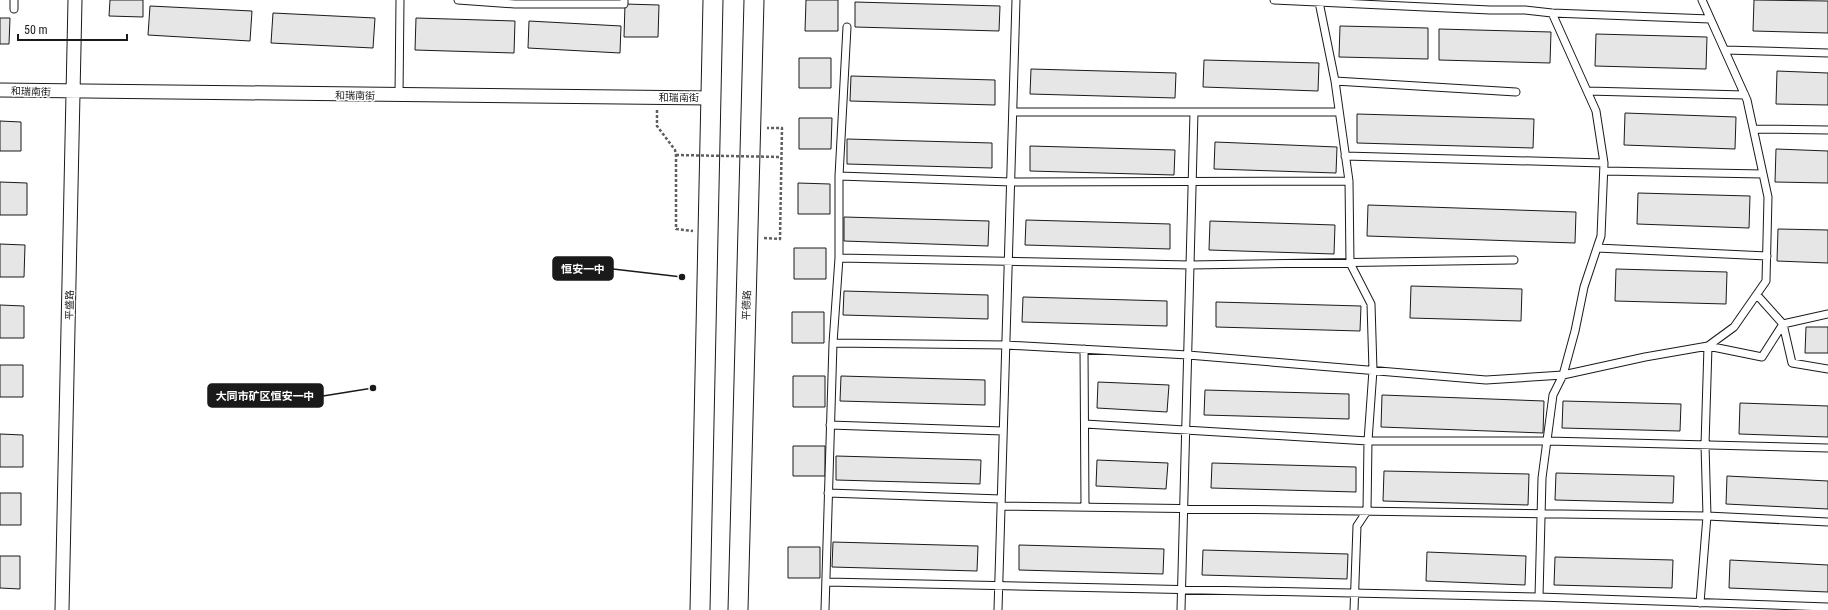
<svg xmlns="http://www.w3.org/2000/svg" width="1828" height="610" font-family="'Roboto Condensed','Noto Sans SC',sans-serif">
<style>
.building{fill:#e6e6e6;stroke:#1a1a1a}
.lines{fill:none;stroke-linecap:round;stroke-linejoin:round}
.service-casing{stroke:#1a1a1a;stroke-width:9}
.minor-casing{stroke:#1a1a1a;stroke-width:15}
.secondary-casing{stroke:#1a1a1a;stroke-width:21}
.path{stroke:#5f5f5f;stroke-width:2.5;stroke-dasharray:3 2;stroke-linecap:butt}
.service{stroke:#fff;stroke-width:7}
.minor{stroke:#fff;stroke-width:13}
.secondary{stroke:#fff;stroke-width:19}
.path-bridge{stroke:#5f5f5f;stroke-width:2.5;stroke-dasharray:3 2;stroke-linecap:butt}
.labels{text-anchor:middle;stroke-width:3;stroke-linejoin:round;paint-order:stroke}
.street-label{font-size:10px;fill:#1a1a1a;stroke:#fff}
.leader{fill:none;stroke:#1a1a1a;stroke-width:1.5}
.callout-dot{fill:#1a1a1a;stroke:#fff;stroke-width:1.5}
.callout{fill:#1a1a1a;stroke:#1a1a1a;stroke-width:1.5}
.callout-label{font-size:11px;text-anchor:middle;font-weight:bold;fill:#fff}
</style>
<rect width="100%" height="100%" fill="#fff"/>
<path class="building" d="M110 0H143V17L109 16Z
M806 0H838V31H805Z
M1754 0 1828 1V33L1753 31Z
M855 2 1000 6 999 31 855 27Z
M625 4 659 5 658 37H624Z
M150 6 252 11 250 41 148 35Z
M273 13 375 18 373 48 271 43Z
M0 18H10L9 44H0Z
M416 18 515 21 514 53 415 50Z
M529 21 621 26 620 53 528 48Z
M1340 26 1428 28V59L1339 57Z
M1439 29 1551 32 1550 63 1439 60Z
M1596 34 1707 37 1706 69 1595 66Z
M799 58H831V88H799Z
M1204 60 1319 63 1318 91 1203 87Z
M1031 69 1176 73 1175 98 1030 94Z
M1777 71 1828 73V105L1776 104Z
M851 76 995 80V105L850 101Z
M1625 113 1736 117 1735 149 1624 145Z
M1357 114 1534 119 1533 148 1357 143Z
M799 118H832L831 149H799Z
M0 121 21 122V151H0Z
M847 139 992 143V168L847 164Z
M1215 142 1337 147 1336 173 1214 169Z
M1030 146 1175 150 1174 175 1030 171Z
M1776 149 1828 151V183L1775 182Z
M0 182 27 183V215H0Z
M798 183 830 184V214H798Z
M1638 193 1750 196 1749 228 1637 224Z
M1368 205 1576 212 1575 243 1367 236Z
M844 217 989 221 988 246 844 241Z
M1026 220 1170 224V249L1025 245Z
M1210 221 1335 225 1334 254 1209 250Z
M1778 229 1828 230V263L1777 261Z
M0 244 25 245 24 277H0Z
M794 248H826V279H794Z
M1616 269 1727 272 1726 304 1615 301Z
M1411 286 1522 289 1521 321 1410 318Z
M844 291 988 295V319L843 315Z
M1023 297 1167 301V326L1022 322Z
M1216 302 1361 306 1360 331 1216 327Z
M0 305 24 306V338H0Z
M792 312H824V343H792Z
M1806 327H1828V353H1805Z
M0 365H23V397H0Z
M793 376H825V407H793Z
M841 376 985 380V405L840 401Z
M1098 382 1169 385 1167 412 1097 408Z
M1205 390 1349 394V419L1204 415Z
M1382 395 1544 401 1543 433 1381 427Z
M1563 401 1681 404 1680 431 1562 428Z
M1740 403 1828 406V437L1739 434Z
M0 434 23 435V467H0Z
M793 446H825V476H793Z
M836 456 981 460 980 484 836 480Z
M1097 460 1168 463 1166 489 1096 486Z
M1212 463 1356 467V492L1211 488Z
M1384 471 1529 474 1528 505 1383 501Z
M1556 473 1674 476 1673 503 1555 500Z
M1727 476 1828 481V509L1726 504Z
M0 493H21V525H0Z
M833 542 978 546 977 571 832 567Z
M1019 545 1164 549 1163 574 1019 570Z
M788 547H820V578H788Z
M1203 550 1348 554 1347 579 1202 575Z
M1427 552 1526 556 1525 585 1426 581Z
M0 556H20V589L0 588Z
M1555 557 1673 560 1672 588 1554 585Z
M1730 560 1828 565V592L1729 588Z"/>
<g class="lines">
<defs>
<path id="service" d="M458 0 515 4H624V0
M1274 0 1490 10H1525L1552 13 1710 19
M1319 2 1335 81 1349 181 1350 263 1371 304 1373 370 1368 441 1367 511 1357 526 1354 610
M14 9V0
M1725 50 1828 53
M1335 81 1516 92
M1587 91 1745 95
M399 95 400 0
M1013 112H1339
M1754 129 1828 130
M1345 156 1604 163
M1604 171 1763 174
M839 176 1011 182 1349 181
M1597 248 1767 256
M839 258 1190 265 1514 260
M1757 295 1783 324 1792 363 1828 369
M833 343 1006 345 1188 355 1486 380 1563 375 1645 357 1708 346 1734 327 1766 281 1768 197 1747 100 1702 0
M1084 349 1085 507
M1085 424 1368 441H1547L1828 448
M830 425 1003 431
M828 493 1001 499
M1001 506 1707 516 1828 522
M826 582 1539 597 1828 607
M1539 597 1542 478 1553 395 1563 375 1575 331 1584 287 1601 236 1604 163 1596 111 1552 13
M1700 603 1707 516 1705 445 1708 346 1762 357 1783 324 1828 314
M825 610 833 343 839 258V176L847 27
M998 610 1016 0
M1181 610 1194 112"/>
<path id="minor" d="M0 90 710 98
M62 610 75 0"/>
<path id="secondary" d="M700 610 713 0
M738 610 754 0"/>
</defs>
<use href="#service" class="service-casing"/>
<use href="#minor" class="minor-casing"/>
<use href="#secondary" class="secondary-casing"/>
<path class="path" d="M657 110V126L675 150 676 155V229L693 231
M764 238 780 239 782 128H767"/>
<use href="#service" class="service"/>
<use href="#minor" class="minor"/>
<use href="#secondary" class="secondary"/>
<path class="path-bridge" d="M676 155 781 157"/>
</g>
<g class="labels">
<g class="street-label">
<text transform="translate(31 91) rotate(2)" y="4">和瑞南街</text>
<text transform="translate(355 95) rotate(1)" y="4">和瑞南街</text>
<text x="679" y="101">和瑞南街</text>
<text transform="translate(69 305) rotate(-89)" y="4">平盛路</text>
<text transform="translate(746 305) rotate(-88)" y="4">平德路</text>
</g>
</g>
<path class="leader" d="M682 277L613 269M373 388L323 396"/>
<g class="callout-dot">
<circle cx="682" cy="277" r="4"/>
<circle cx="373" cy="388" r="4"/>
</g>
<g class="callout">
<rect x="553" y="257" width="60" height="23" rx="4"/>
<rect x="208" y="384" width="115" height="23" rx="4"/>
</g>
<g class="callout-label">
<text x="583" y="273">恒安一中</text>
<text x="265" y="400">大同市矿区恒安一中</text>
</g>
<path d="M18 34v6h109v-6" fill="none" stroke="#1a1a1a" stroke-width="2"/>
<text x="24" y="34" font-size="12" fill="#1a1a1a" stroke="#ffffff" stroke-width="3" paint-order="stroke">50 m</text>
</svg>
